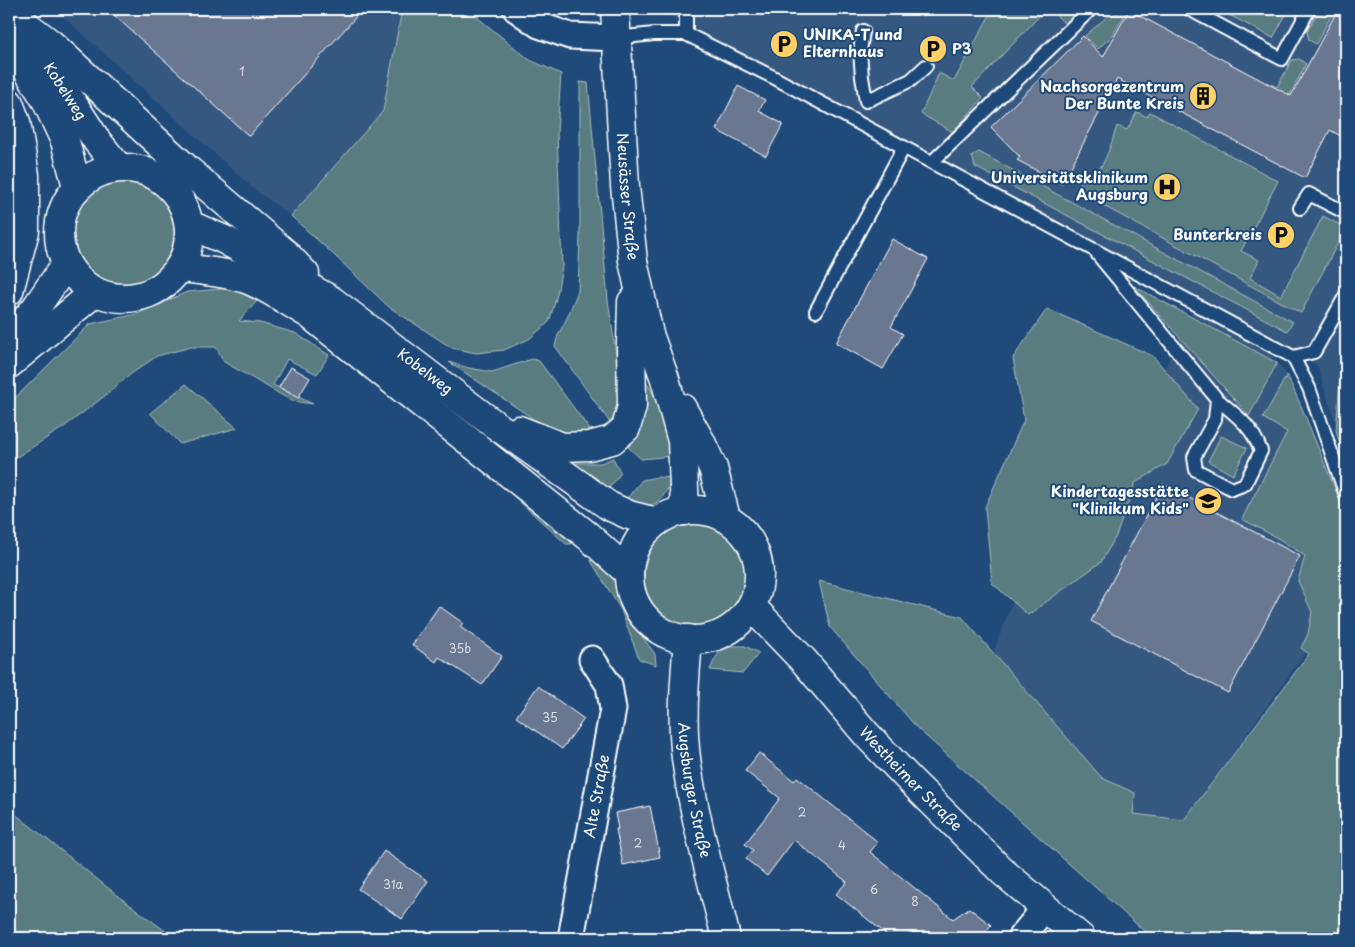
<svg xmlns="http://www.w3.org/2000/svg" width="1355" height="947" font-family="'Playpen Sans',sans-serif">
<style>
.built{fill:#365881}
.green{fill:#597b80;stroke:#acbdc0}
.building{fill:#6b7791;stroke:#fff}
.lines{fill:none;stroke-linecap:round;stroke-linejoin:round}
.service-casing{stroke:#fff;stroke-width:16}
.minor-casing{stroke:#fff;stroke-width:29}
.tertiary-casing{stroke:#fff;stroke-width:31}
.secondary-casing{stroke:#fff;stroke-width:31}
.service{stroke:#1f4a7a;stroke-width:12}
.minor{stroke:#1f4a7a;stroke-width:25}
.tertiary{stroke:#1f4a7a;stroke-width:28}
.secondary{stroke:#1f4a7a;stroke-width:28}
.labels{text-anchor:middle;stroke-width:4;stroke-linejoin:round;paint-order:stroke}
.number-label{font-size:12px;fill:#dadde4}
.poi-label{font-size:15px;font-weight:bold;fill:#fff;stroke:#1f4a7a;text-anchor:end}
.street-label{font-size:15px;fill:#fff;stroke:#1f4a7a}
</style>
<rect width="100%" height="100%" fill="#1f4a7a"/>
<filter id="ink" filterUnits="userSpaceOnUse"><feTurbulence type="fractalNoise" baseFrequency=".02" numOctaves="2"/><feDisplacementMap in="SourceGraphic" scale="10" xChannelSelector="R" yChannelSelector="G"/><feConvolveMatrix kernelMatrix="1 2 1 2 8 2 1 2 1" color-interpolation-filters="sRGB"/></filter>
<g filter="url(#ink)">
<path class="built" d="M55 9H402L383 111 291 216 255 190Z
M657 9H1346V456L1317 365Z
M1193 312 1269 353 1291 380 1292 429 1346 597 1184 820 1133 814 1134 793 1102 778 993 653 1020 582 1049 596Z"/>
<path class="green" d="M402 9H472L479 15 478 18 530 60 561 74 557 132 562 266 557 295 549 322 529 339 504 350 476 353 452 348 389 307 334 255 291 216 383 111Z
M993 9H1046L972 87 983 98 953 132 921 114 939 73 954 81Z
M1050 9H1081L1065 24Z
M1218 9H1289L1273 38Z
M1319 9H1335L1316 44 1309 40 1307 32Z
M1121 12H1126L1113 35 1098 49 1085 36 1108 16Z
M1299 59 1306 64 1278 117 1255 105 1266 82 1277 87 1292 60Z
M580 82 588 83 608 300 618 368 620 404 611 424 555 346 558 335 567 318 578 291 580 237Z
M1137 112 1147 117 1150 112 1278 181 1241 251 1259 260 1250 278 1281 296 1323 216 1346 228 1301 313 1076 191 1081 182C1104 176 1110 146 1117 126L1127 130Z
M979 152 1293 322 1287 331 975 167 972 156Z
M72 233a51 51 0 1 1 102 0a51 51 0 1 1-102 0Z
M1134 286 1277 363 1249 416Z
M231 288 257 301 239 321 260 323 295 333 329 355 317 374 287 359 273 385 313 404 292 401 224 362 216 347H191L157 356 131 374 102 398 64 427 9 462V404L90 324 137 314 187 292Z
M1047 309 1153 356 1198 409 1167 464 1135 483 1116 536 1101 562 1028 615 992 583 985 507 1024 420 1013 358Z
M1346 355V464L1336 431 1340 381Z
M532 359 539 361 594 435H562L538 422 449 362 469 368 492 372Z
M1287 375 1302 408 1346 516V938H1152L918 729 830 627 819 581 962 617 1102 778 1135 793 1133 814 1184 820 1309 654 1301 648 1308 634 1312 612 1298 581 1305 556 1281 540 1242 519 1287 432 1263 418Z
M642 376C660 399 666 429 673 456L641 459 628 447 635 435Z
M186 384 237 428 180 444 150 413Z
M1221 436 1247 448 1233 475 1208 461Z
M449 437 576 538 571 544H566Z
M613 458 621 473 606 492 572 467 575 463H601Z
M657 477 673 478C660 506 655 509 624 502L642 480Z
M644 575a51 51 0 1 1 102 0a51 51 0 1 1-102 0Z
M595 552 604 561 614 579 622 604 628 617 655 654 656 665 639 659 621 610 591 561Z
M734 646H745L759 653 743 673 710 670C716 656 718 650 734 646Z
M9 809 122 899 175 938H9Z"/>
<path class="building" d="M107 9H363L249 136Z
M1338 9H1346V139L1330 130 1305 178 1117 79 1062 184 1017 160 1020 157 991 127 1083 36 1103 57 1129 10 1291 96Z
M738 86 765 100 759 111 783 124 766 156 716 130Z
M892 239 928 259 891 327 903 334 883 369 836 343Z
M291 367 310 378 298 398 279 387Z
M1163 484 1300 556 1228 693 1091 621Z
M439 606 463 623 460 627 502 656 482 685 439 657 436 662 412 645Z
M538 686 584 719 562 749 516 717Z
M759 753 794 781 797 777 878 842 870 852 953 919 969 908 991 925 981 938H891L836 894 847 882 794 840 767 876 746 859 753 850 745 844 780 798 745 771Z
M650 806 660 857 623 865 616 829H618L615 813Z
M384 851 428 881 402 919 358 889Z"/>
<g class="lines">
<defs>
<path id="service" d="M1189 9 1282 59 1309 9
M863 31 860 51 862 77 866 101 911 80 926 66
M686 34V9
M616 38 654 34H686L773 77 1293 357 1309 388 1346 495
M932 162 1091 9
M1300 208 1309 194 1346 213
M1098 255 1217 399 1215 419 1194 457 1196 470 1232 489 1245 484 1261 451C1252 426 1237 416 1217 399
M816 311 904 147
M1293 357 1314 352 1346 295"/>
<g id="minor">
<path d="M516 9 539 25 570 36 616 38"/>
<path id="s1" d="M571 938 613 709 609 685 592 659"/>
<path d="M1020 938 1035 920 1043 907"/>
</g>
<g id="tertiary">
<path id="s2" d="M752 607 804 661 867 735 907 777 1003 872 1081 938"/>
<path id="s3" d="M688 639C685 679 681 719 686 758 694 819 712 879 726 938"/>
</g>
<g id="secondary">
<path id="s4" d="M615 9 625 186 633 261 649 334 665 379 682 441 685 511"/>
<path d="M9 12 51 44 189 171 285 253 305 274"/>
<path id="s5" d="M30 43 42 56 97 141 119 168"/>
<path d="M9 47 23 63 46 100 65 141 77 187"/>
<path d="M9 103 16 122 25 175V231L9 291"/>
<circle cx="124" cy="233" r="65"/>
<path id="s6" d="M190 225 225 240 331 300 483 416 609 506 629 515 656 522"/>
<path d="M180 268C201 270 222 272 243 278 265 285 288 302 309 314L588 536 629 573"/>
<path d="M9 338 35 309 66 264"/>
<path d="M9 364 95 292"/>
<path d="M682 408 700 440 713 468 726 518"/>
<path d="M519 430 562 447 589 446 612 440 626 428 632 406 631 343 632 302"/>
<circle cx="694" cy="575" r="65"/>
</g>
</defs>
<use href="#service" class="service-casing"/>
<use href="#minor" class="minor-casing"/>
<use href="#tertiary" class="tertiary-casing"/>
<use href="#secondary" class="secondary-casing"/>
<use href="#service" class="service"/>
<use href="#minor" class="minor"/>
<use href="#tertiary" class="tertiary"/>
<use href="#secondary" class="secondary"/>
</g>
</g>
<defs>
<symbol id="parking-disc" viewBox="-11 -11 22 22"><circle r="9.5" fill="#ffd166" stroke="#1f4a7a"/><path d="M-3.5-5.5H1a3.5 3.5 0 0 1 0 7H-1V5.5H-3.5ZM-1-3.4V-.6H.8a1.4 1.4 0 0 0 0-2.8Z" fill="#111"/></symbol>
<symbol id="building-disc" viewBox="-11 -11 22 22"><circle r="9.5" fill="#ffd166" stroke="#1f4a7a"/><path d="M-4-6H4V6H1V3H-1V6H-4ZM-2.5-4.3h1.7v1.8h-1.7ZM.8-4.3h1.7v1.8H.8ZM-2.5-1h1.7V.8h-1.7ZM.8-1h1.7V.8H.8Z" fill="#111"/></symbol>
<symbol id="hospital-disc" viewBox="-11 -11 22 22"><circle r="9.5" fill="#ffd166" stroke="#1f4a7a"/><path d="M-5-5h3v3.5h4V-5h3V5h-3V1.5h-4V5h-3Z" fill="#111"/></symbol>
<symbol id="school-disc" viewBox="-11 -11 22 22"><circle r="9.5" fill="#ffd166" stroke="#1f4a7a"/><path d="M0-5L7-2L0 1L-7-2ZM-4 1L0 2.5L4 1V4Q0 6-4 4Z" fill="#111"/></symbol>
</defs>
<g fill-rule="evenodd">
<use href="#parking-disc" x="768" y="28" width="32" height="32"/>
<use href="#parking-disc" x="917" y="33" width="32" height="32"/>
<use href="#building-disc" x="1187" y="80" width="32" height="32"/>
<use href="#hospital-disc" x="1151" y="171" width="32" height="32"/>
<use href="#parking-disc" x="1265" y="219" width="32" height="32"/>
<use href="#school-disc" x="1192" y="485" width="32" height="32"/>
</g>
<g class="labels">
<g class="number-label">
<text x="242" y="76">1</text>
<text x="460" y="653">35b</text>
<text x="550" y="722">35</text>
<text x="802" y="817">2</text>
<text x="638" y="848">2</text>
<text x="842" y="850">4</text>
<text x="393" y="889">31a</text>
<text x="874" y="894">6</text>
<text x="915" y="906">8</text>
</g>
<g class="poi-label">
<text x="803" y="40" text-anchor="start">UNIKA-T und<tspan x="803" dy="17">Elternhaus</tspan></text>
<text x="952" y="54" text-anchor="start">P3</text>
<text x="1184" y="92">Nachsorgezentrum<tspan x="1184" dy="17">Der Bunte Kreis</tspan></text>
<text x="1148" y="183">Universitätsklinikum<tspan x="1148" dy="17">Augsburg</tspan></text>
<text x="1262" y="240">Bunterkreis</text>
<text x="1189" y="497">Kindertagesstätte<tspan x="1189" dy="17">"Klinikum Kids"</tspan></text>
</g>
<g class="street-label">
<text dy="5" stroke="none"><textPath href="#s5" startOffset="60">Kobelweg</textPath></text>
<text dy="5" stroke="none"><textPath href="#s4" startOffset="188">Neusässer Straße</textPath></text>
<text dy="5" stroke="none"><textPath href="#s6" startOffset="278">Kobelweg</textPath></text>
<text dy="5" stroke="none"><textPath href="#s2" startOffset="234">Westheimer Straße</textPath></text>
<text dy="5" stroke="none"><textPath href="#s3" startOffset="152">Augsburger Straße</textPath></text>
<text dy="5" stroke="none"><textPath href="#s1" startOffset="144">Alte Straße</textPath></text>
</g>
</g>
<rect width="1355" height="947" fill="none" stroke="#1f4a7a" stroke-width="30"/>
<rect x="15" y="15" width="1325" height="917" fill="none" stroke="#fff" stroke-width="2" filter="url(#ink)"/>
</svg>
